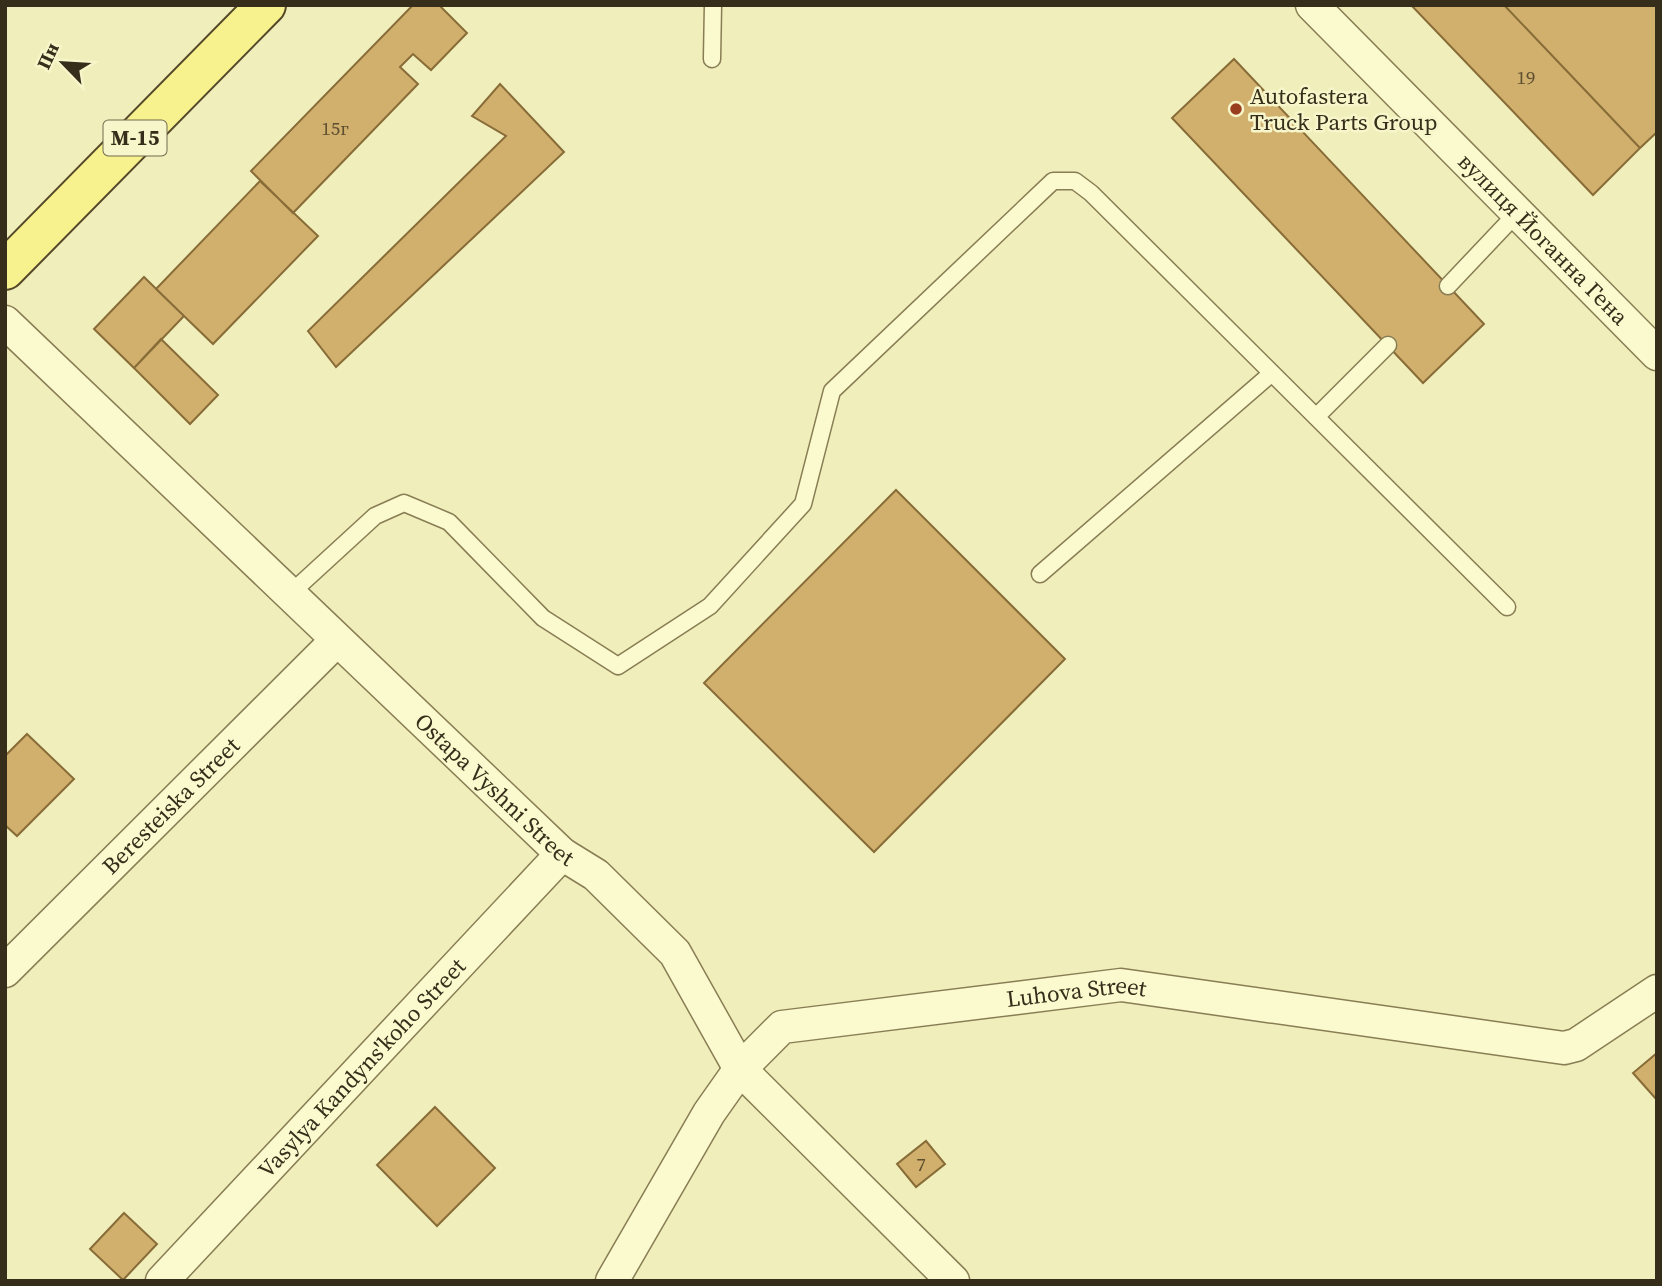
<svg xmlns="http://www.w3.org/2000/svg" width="1662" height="1286" font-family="'Source Serif 4',serif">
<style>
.building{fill:#d1b06e;stroke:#886c38;stroke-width:2}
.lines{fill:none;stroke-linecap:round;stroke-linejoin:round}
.lane-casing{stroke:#887d54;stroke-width:19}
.street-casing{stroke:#887d54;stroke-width:35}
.primary-casing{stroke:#554829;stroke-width:42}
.lane{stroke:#fbf9ce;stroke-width:16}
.street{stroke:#fbf9ce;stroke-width:32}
.primary{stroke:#f7f18e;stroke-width:38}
.poi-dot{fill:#9a3e20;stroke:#f7f6ca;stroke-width:2.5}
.labels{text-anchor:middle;stroke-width:5;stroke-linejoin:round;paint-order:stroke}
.number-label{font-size:19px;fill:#5d4e2f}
.shield{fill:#f7f6ca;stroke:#706a4f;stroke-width:2}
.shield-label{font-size:21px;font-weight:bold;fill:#362e1a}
.poi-label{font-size:23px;fill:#362e1a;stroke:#f7f6ca;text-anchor:start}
.street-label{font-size:23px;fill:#362e1a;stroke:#f7f6ca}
</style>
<rect width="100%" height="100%" fill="#f0eeba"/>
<path class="building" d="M413 5H439L467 33 431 70 413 54 400 67 418 84 293 213 251 171Z
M1411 5H1504L1640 148 1593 195Z
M1504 5H1657V132L1640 148Z
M1234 59 1484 324 1423 383 1172 118Z
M500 84 564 152 336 367 308 331 506 136 472 116Z
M260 181 318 236 213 344 156 289Z
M144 277 184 316 134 368 94 329Z
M161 339 218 395 190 424 134 368Z
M896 490 1065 659 874 852 704 683Z
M27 734 74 779 17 836 5 825V756Z
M1657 1053V1100L1633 1073Z
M435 1107 495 1168 437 1226 377 1165Z
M926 1141 945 1164 916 1187 897 1164Z
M124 1213 157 1244 123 1280 90 1249Z"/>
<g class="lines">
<defs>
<path id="lane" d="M712 59 713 5
M1448 286 1518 212
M1316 417 1388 345
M1040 574 1272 373
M291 593 375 516 404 503 449 522 543 618 618 666 710 606 803 504 832 391 1053 181H1075L1091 193 1507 607"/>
<g id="street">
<path id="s1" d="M1312 5 1657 354"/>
<path id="s2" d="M5 322 562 854 596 875 675 953 740 1069 953 1281"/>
<path id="s3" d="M5 971 337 640"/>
<path id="s4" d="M162 1281 562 854"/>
<path id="s5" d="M612 1281 709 1113 740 1069 782 1027 1121 985 1564 1048 1576 1045 1657 991"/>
</g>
<path id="primary" d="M5 270 266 5"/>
</defs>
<use href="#lane" class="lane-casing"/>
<use href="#street" class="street-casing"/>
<use href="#primary" class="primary-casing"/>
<use href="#lane" class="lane"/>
<use href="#street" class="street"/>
<use href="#primary" class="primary"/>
</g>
<circle class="poi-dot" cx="1236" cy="109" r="7"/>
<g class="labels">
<g class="number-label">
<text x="1526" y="84">19</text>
<text x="335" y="135">15г</text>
<text x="921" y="1171">7</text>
</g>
<rect class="shield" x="103.5" y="120.5" width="63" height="35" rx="5"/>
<g class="shield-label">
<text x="135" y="145">М-15</text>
</g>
<g class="poi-label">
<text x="1250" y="104">Autofastera<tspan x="1250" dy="26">Truck Parts Group</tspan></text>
</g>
<g class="street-label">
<text dy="8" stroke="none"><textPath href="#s1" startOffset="329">вулиця Йоганна Гена</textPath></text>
<text dy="8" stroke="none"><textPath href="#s2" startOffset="677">Ostapa Vyshni Street</textPath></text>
<text dy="8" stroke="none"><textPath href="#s3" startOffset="234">Beresteiska Street</textPath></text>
<text dy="8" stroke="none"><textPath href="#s5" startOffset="604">Luhova Street</textPath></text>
<text dy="8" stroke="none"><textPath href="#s4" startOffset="292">Vasylya Kandyns'koho Street</textPath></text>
</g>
</g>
<rect width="1662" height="1286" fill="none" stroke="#362e1a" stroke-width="14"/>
<g transform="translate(63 63) rotate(295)" stroke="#f7f6ca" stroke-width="5" paint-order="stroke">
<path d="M0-5L12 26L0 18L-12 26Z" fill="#362e1a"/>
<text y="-10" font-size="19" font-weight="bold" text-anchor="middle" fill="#362e1a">Пн</text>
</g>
</svg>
